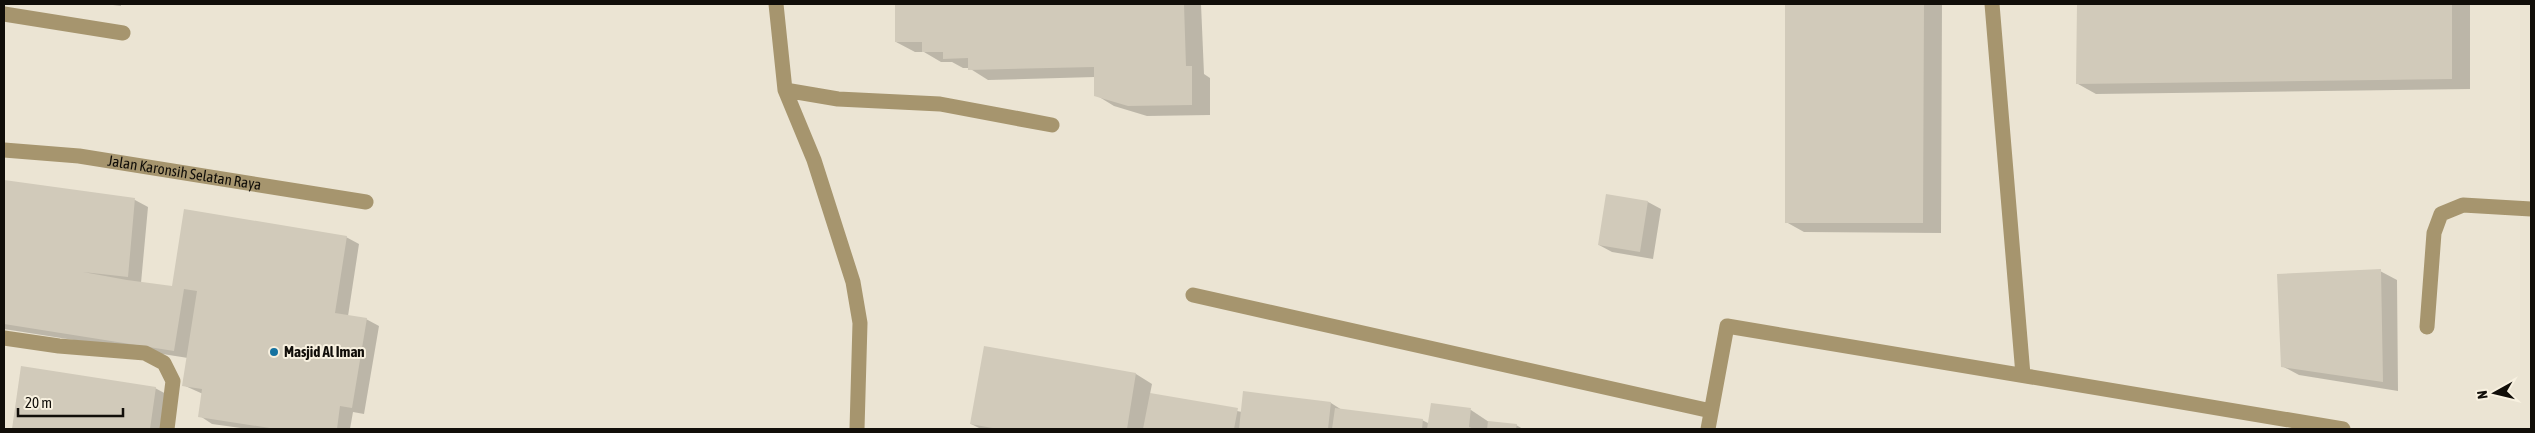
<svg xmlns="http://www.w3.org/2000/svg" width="2535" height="433" font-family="'Asap Condensed',sans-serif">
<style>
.shadow{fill:#0003}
.building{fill:#d1caba}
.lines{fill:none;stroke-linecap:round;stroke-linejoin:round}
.lane{stroke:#a6956e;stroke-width:15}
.street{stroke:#a6956e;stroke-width:15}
.poi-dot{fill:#1572a0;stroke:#f8f1e0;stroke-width:2}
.labels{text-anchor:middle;stroke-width:4;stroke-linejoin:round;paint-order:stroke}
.street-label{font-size:15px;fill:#110e09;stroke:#f8f1e0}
.poi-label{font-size:15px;font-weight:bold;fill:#110e09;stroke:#f8f1e0;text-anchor:start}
</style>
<rect width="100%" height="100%" fill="#ebe4d3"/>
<path class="shadow" d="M105 4H121V6Z
M896 4H1201L1204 74 1210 78V115L1147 116 1114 106 1096 95 1095 77 988 80 969 68H963L952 62H941L924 52H915L896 42Z
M1786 4H1942L1941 233 1804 232 1786 222Z
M2078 4H2470V89L2096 94 2078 84Z
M4 181 135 200 148 207 141 283 173 288 346 237 359 244 348 316 366 319 379 326 364 414 353 412 350 429H248L212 424 200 416 203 394 183 385 188 358 4 329Z
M1607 195 1648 202 1661 209 1653 259 1612 252 1599 245Z
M2380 271 2397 280 2398 391 2299 375 2282 366Z
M985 348 1136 374 1152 384 1150 394 1242 412 1244 393 1331 403 1342 410 1422 420 1430 424 1432 405 1471 410 1489 422 1516 425 1523 429H981L971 424Z
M22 368 155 388 168 395 162 429H13Z"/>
<path class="building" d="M895 4H1184L1186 66H1192V105L1128 106 1094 96V67L968 70V58L943 59V52H922V42H895Z
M1785 4H1924L1923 223H1785Z
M2077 4H2452V79L2076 84Z
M4 180 135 198 128 277 83 272 127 280 172 286 184 209 347 236 335 313 367 318 352 408 340 406 337 429H276L198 417 202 389 182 386 197 291 184 289 174 351 4 324Z
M1606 194 1648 201 1640 252 1598 245Z
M2381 269 2383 382 2281 367 2277 274Z
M984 346 1136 373 1127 429H998L970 424Z
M21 366 156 387 150 429H12Z
M1243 391 1331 402 1328 429H1239Z
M1150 393 1238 408 1234 429H1143Z
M1431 403 1471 408 1469 427 1474 429H1427Z
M1335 408 1423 419 1422 429H1332Z
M1488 421 1517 424 1516 429H1487Z"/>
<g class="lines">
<path class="lane" d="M776 4 785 90 814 160 853 282 860 323 857 429
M1992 4 2023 375
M785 90 838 99 940 104 1052 125
M1193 295 1711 411
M2427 327 2434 233 2441 214 2463 205 2531 209
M1708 429 1727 326 2343 429"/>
<g class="street">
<path d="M4 14 123 33"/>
<path id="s1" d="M4 150 79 156 366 202"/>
<path d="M4 338 59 346 145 353 164 363 173 381 167 429"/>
</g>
</g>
<circle class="poi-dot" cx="274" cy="352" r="5"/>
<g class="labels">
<g class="street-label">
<text dy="5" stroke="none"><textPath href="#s1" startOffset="182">Jalan Karonsih Selatan Raya</textPath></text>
</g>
<g class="poi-label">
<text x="284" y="357">Masjid Al Iman</text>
</g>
</g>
<rect width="2535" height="433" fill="none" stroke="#110e09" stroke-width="10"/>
<g transform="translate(2495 393) rotate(262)" stroke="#f8f1e0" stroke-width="4" paint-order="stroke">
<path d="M0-4L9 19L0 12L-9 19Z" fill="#110e09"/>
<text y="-8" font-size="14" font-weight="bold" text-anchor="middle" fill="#110e09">N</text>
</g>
<path d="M18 408v8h105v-8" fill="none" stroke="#110e09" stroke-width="2.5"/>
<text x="25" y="408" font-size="15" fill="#110e09" stroke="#f8f1e0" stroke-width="4" paint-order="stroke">20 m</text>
</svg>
